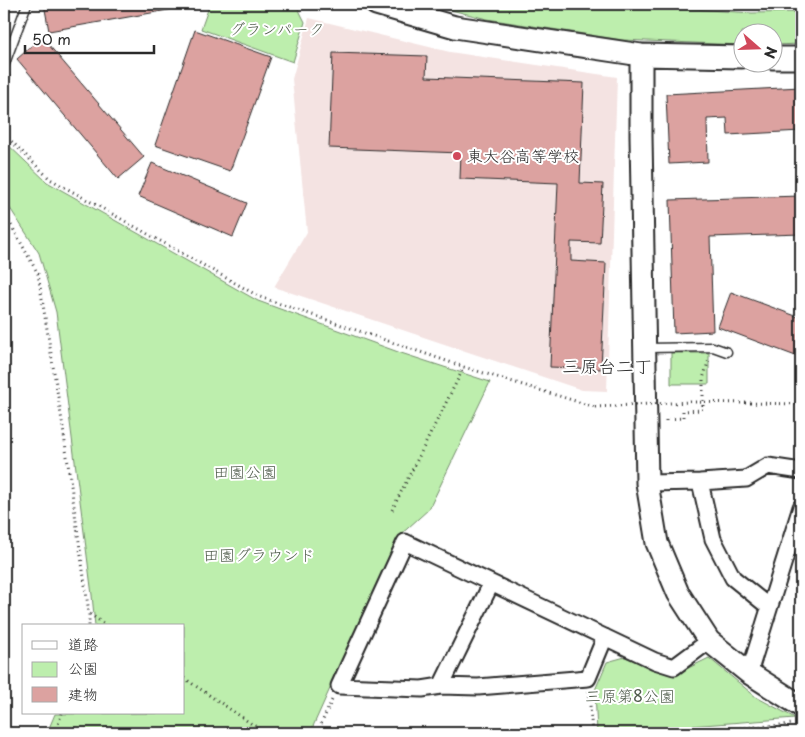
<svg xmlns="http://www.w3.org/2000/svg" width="805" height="737" font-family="'Playpen Sans','Klee One',sans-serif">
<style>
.built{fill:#f4e3e2}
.green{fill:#bdeead;stroke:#748c6c}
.building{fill:#dca2a0;stroke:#2b2b2b}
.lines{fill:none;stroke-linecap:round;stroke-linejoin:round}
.lane-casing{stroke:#2b2b2b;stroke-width:11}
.street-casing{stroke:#2b2b2b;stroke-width:19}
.secondary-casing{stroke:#2b2b2b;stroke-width:25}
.path{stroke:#2b2b2b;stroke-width:3;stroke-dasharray:1 4;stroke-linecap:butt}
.lane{stroke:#fff;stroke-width:8}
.street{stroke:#fff;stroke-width:15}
.secondary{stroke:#fff;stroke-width:21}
.path-bridge{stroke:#2b2b2b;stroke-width:3;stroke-dasharray:1 4;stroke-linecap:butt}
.poi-dot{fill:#d1495b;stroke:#fff;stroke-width:2}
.labels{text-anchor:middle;stroke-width:4;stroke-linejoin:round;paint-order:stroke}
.park-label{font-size:16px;fill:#505c4c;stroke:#fff}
.poi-label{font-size:16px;fill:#2b2b2b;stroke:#fff;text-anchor:start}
.neighbourhood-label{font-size:18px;fill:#2b2b2b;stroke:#fff}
</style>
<rect width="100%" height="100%" fill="#fff"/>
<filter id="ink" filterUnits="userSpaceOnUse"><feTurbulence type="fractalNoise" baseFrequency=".02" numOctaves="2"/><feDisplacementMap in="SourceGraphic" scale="10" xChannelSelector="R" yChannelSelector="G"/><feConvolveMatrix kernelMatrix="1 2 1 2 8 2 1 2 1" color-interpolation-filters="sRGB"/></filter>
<g filter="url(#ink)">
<path class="built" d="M309 18 450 52 617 77 607 391 582 390 274 287 307 232 292 79Z"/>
<path class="green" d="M210 4H286L298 8 305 22 293 62 201 29Z
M427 4H620L752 13 801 12V44L773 45 772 32H742V45L623 40 487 19Z
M4 141 47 182 258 301 401 353 490 382 429 509 398 537 310 733H47L55 714 184 713V626H95L92 595 56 312 39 253 4 199Z
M671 353H709V384H671Z
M625 657 673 675 682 671 709 658 756 697 795 718 597 733 595 690 607 662Z"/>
<path class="building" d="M44 4H184L185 7 49 31Z
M195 30 271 57 230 171 155 145Z
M42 37 144 157 118 179 17 59Z
M333 53 427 56 426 77 584 83 580 183 603 184 600 243 571 242V261L606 263 601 369 550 367 558 183 460 179 461 153 329 148Z
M801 87V131L728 135 727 118 707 119 708 162 669 164 666 94Z
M152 163 247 203 233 237 138 196Z
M801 196V234L710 237 713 331 674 333 670 200Z
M731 292 801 318V358L718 327Z"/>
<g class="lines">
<defs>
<path id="lane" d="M4 66 27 4
M4 74 5 78
M647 348 713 347 727 352"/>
<path id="street" d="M700 482 713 539 733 578 769 607
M647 483 700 482 746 479 768 466 801 471
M605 637 588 678 478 687 441 686 422 689 339 686 405 542 655 661 674 667 709 641
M749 673 801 507
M441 686 491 584"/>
<path id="secondary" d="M376 4 455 27 641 55 742 57
M641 55V136L647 483 657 543 678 593 709 641 749 673 801 706
M772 58H801"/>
</defs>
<use href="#lane" class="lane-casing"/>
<use href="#street" class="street-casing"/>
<use href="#secondary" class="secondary-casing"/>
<path class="path" d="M4 135 6 136 50 179 260 297 464 367 595 407
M4 212 38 274 62 421 89 613V626
M690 402 801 404
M666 421V419L683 418V411L703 410V379L709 359
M392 510 464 367
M90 614 107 626
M184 678 265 733
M589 691 592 733
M55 733 62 713
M317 733 332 700
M680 733 793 724"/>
<use href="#lane" class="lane"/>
<use href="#street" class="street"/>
<use href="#secondary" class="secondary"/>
<path class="path-bridge" d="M595 407 690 402"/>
</g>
</g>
<circle class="poi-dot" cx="457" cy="156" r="5"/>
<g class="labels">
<g class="park-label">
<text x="277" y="35">グランパーク</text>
<text x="245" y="478">田園公園</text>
<text x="259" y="561">田園グラウンド</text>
<text x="630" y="702">三原第8公園</text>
</g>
<g class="poi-label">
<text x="467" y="162">東大谷高等学校</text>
</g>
<g class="neighbourhood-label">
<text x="607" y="373">三原台二丁</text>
</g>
</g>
<rect width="805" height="737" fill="none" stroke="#fff" stroke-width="20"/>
<rect x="10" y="10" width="785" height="717" fill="none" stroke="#2b2b2b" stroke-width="2" filter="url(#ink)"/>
<rect x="22" y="624" width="162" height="90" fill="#ffffff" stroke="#aaaaaa"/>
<rect x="32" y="641" width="25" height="8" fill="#ffffff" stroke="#aaaaaa"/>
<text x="68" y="650" font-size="15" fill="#2b2b2b">道路</text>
<rect x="32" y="662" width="25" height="15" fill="#bdeead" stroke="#aaaaaa"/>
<text x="68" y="674" font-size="15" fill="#2b2b2b">公園</text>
<rect x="32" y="687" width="25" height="15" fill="#dca2a0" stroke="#aaaaaa"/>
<text x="68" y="700" font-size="15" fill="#2b2b2b">建物</text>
<g transform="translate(758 48) rotate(110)"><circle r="24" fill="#ffffff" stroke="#aaaaaa"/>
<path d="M0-4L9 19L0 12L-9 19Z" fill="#d1495b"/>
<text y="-8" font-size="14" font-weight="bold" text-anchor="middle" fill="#2b2b2b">N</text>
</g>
<path d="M25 45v8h129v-8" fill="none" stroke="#2b2b2b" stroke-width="2.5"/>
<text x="32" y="45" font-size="15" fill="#2b2b2b" stroke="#ffffff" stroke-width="4" paint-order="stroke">50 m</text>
</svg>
